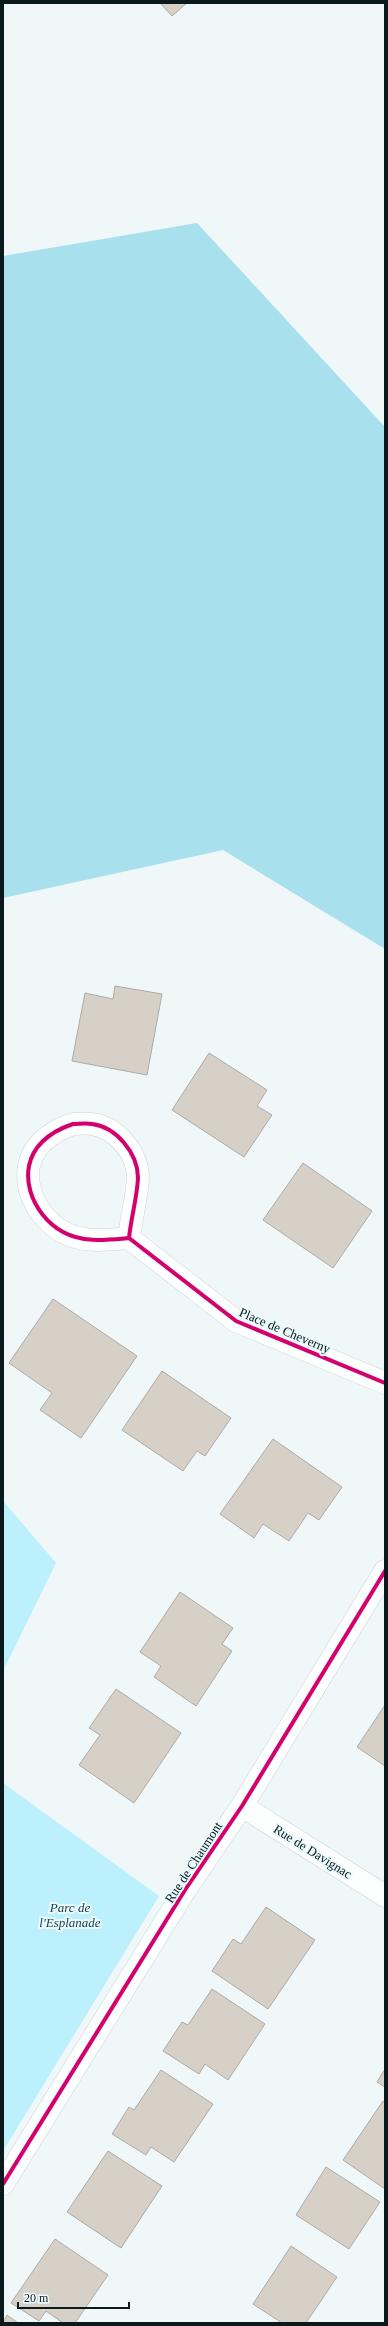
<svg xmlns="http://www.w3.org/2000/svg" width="388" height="2326" font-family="Georgia,serif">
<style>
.green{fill:#bcf0fc}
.forest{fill:#a9e0ed}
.building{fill:#d7d0c7;stroke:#acaba8}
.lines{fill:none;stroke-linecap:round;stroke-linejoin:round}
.minor-casing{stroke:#cad4d7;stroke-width:23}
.minor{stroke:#fdfefe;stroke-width:22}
.cycleway-casing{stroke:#ebfafd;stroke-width:6}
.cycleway{stroke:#d6006c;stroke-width:4}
.labels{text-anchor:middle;stroke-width:4;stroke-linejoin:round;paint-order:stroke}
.street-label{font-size:13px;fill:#0a191c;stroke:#ebfafd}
.park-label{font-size:13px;font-style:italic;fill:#17434c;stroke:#ebfafd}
</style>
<rect width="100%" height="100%" fill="#eff7f9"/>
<path class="green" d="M3 1501 56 1563 3 1671Z
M3 1783 159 1896 3 2151Z"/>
<path class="forest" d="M197 223 385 427V949L223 850 3 898V256Z"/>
<path class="building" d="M160 3H187L172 16Z
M115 986 162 994 147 1075 72 1061 85 993 113 999Z
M209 1053 267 1090 257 1106 272 1115 244 1157 172 1110Z
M303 1163 372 1211 333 1268 263 1220Z
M53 1299 137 1356 81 1438 40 1410 52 1393 9 1363Z
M162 1371 231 1418 205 1456 197 1451 183 1471 122 1430Z
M273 1439 342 1487 319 1520 308 1513 289 1541 263 1524 254 1538 220 1514Z
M180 1592 233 1628 222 1644 232 1651 196 1706 154 1677 161 1666 140 1652Z
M116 1689 181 1733 134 1803 79 1765 100 1735 89 1728Z
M385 1705V1766L357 1747Z
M266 1907 315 1940 268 2009 212 1971 233 1939 241 1944Z
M212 1989 265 2024 228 2080 205 2064 199 2074 163 2051 182 2022 188 2025Z
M385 2069V2087L377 2082Z
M161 2070 213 2104 174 2162 151 2147 146 2155 112 2134 129 2107 134 2110Z
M383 2101 385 2103V2189L343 2160Z
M108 2151 162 2186 121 2248 67 2212Z
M326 2167 380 2202 349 2249 296 2215Z
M55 2239 108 2275 75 2323H63L46 2311 39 2321 11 2303Z
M291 2246 337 2277 306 2323H282L253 2304Z
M7 2315 18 2323H3Z"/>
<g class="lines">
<defs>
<path id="minor" d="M73 1124C79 1124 86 1123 92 1124 116 1127 138 1153 138 1178 137 1198 131 1218 129 1238 106 1240 83 1243 63 1232 32 1215 14 1170 42 1142 51 1133 61 1128 73 1124Z
M129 1238 236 1321 385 1383
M242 1806 385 1896
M3 2184 185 1890 242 1806 385 1571"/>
</defs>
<use href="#minor" class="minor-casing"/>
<use href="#minor" class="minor"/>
<defs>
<path id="cycleway" d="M73 1124C79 1124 86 1123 92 1124 116 1127 138 1153 138 1178 137 1198 131 1218 129 1238 106 1240 83 1243 63 1232 32 1215 14 1170 42 1142 51 1133 61 1128 73 1124Z
M129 1238 236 1321 385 1383
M3 2184 185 1890 242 1806 385 1571"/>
</defs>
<use href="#cycleway" class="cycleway-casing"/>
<use href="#cycleway" class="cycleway"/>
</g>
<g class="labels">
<g class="street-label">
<text transform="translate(285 1330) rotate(23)" y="5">Place de Cheverny</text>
<text transform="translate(313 1851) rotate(32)" y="5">Rue de Davignac</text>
<text transform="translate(193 1862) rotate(-57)" y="5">Rue de Chaumont</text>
</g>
<g class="park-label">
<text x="70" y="1912">Parc de<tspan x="70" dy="15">l'Esplanade</tspan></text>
</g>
</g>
<rect width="388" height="2326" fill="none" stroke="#0a191c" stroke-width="8"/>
<path d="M18 2302v6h111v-6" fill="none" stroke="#0a191c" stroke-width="2"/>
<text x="24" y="2302" font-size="12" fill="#0a191c" stroke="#ebfafd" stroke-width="3" paint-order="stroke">20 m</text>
</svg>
